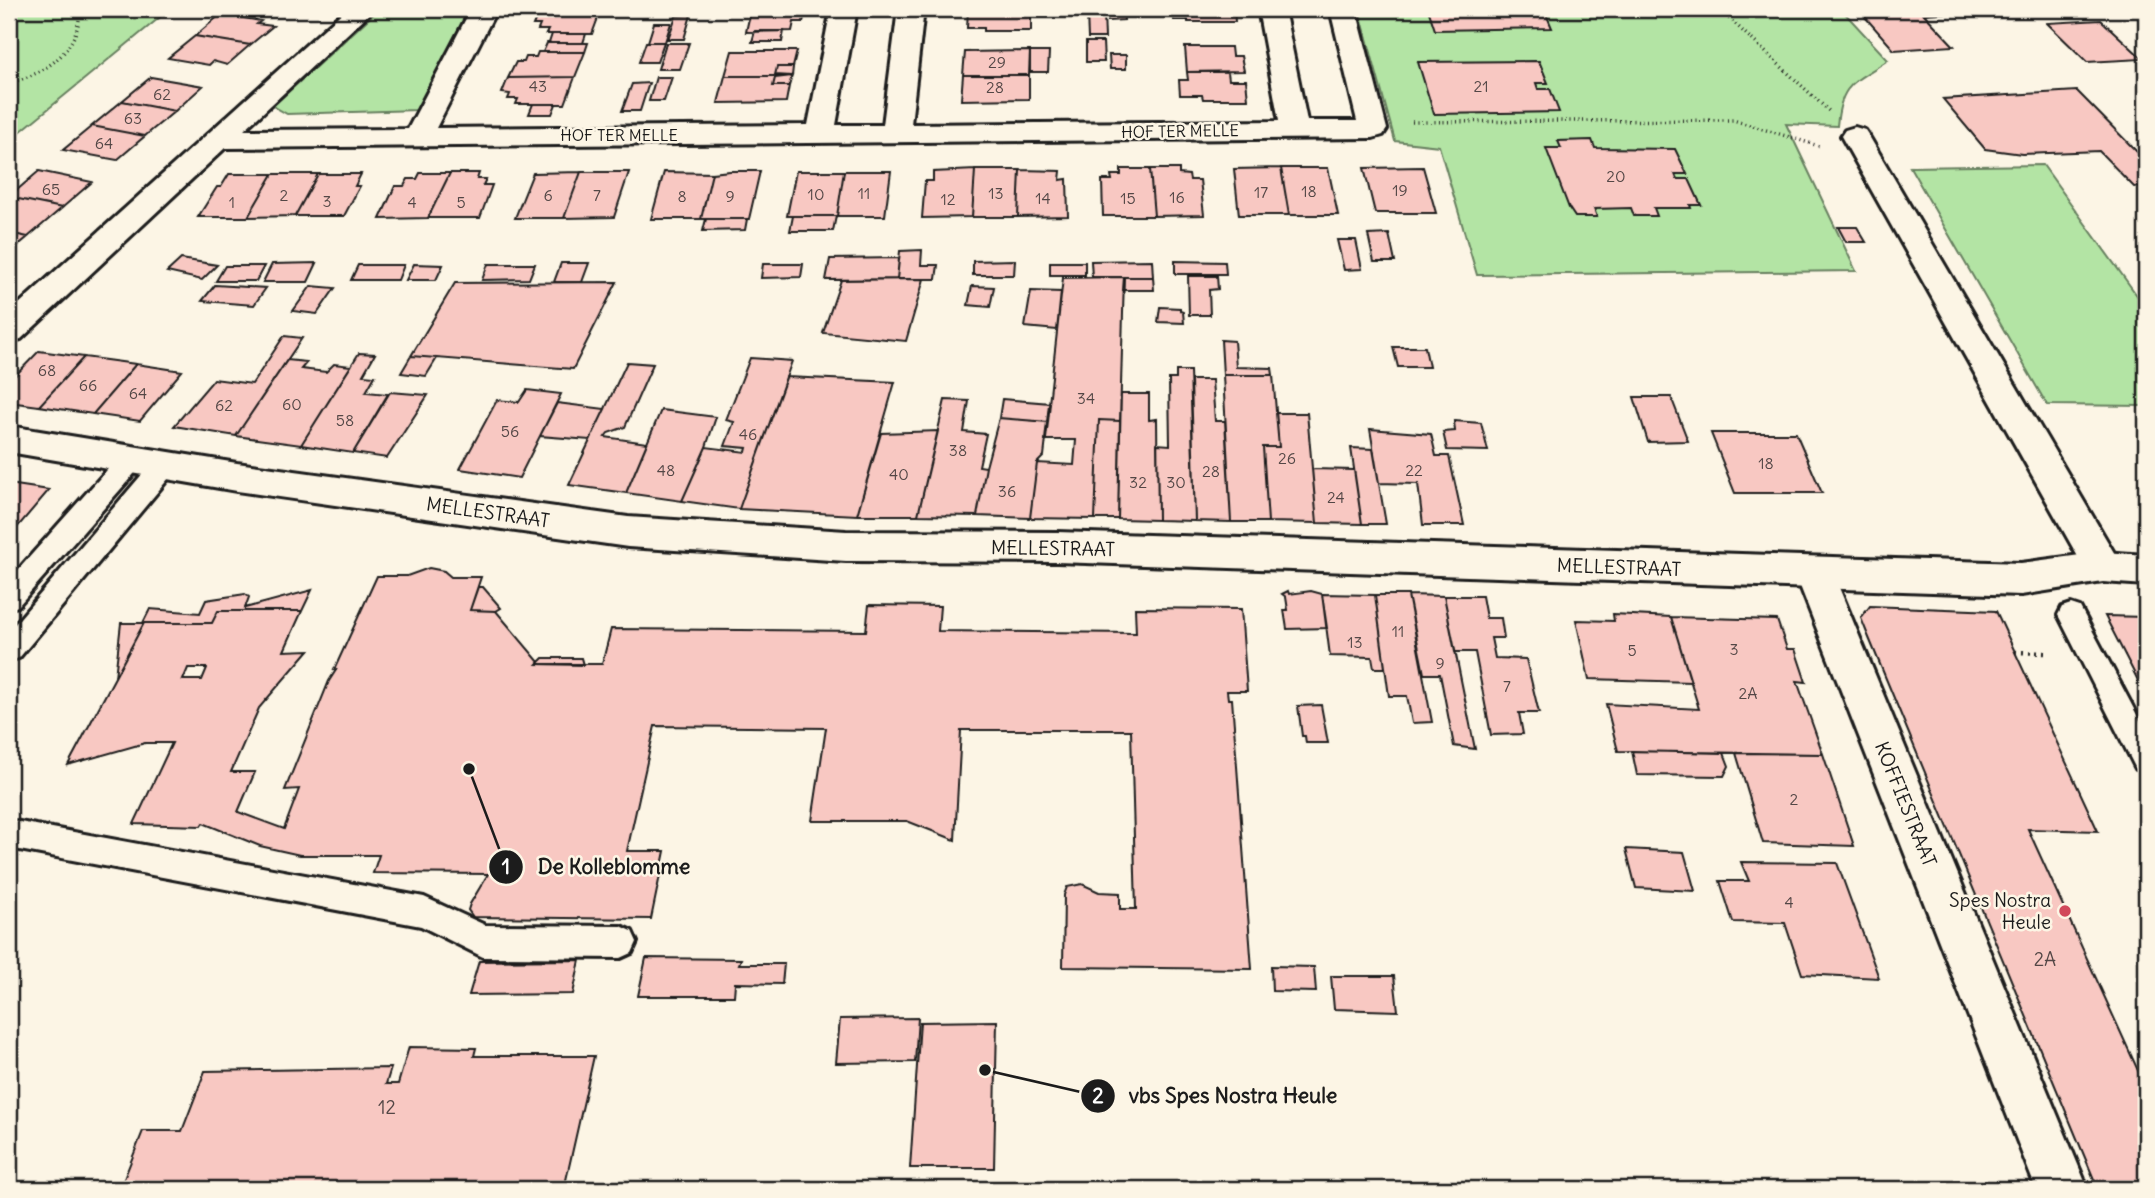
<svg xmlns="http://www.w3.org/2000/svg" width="2155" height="1198" font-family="Delius,sans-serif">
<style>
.green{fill:#b3e4a4;stroke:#688060;stroke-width:2}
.building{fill:#f8c8c2;stroke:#1c1c1c;stroke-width:2;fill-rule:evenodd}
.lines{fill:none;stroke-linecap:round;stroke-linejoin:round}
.service-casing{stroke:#1c1c1c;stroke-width:6}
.minor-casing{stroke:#1c1c1c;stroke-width:6}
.tertiary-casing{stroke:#1c1c1c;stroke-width:6}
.path-far1{stroke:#1c1c1c;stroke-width:3.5;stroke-dasharray:1 3.5;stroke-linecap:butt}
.path{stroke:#1c1c1c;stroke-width:4.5;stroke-dasharray:2 5;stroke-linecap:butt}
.service{fill:#fcf5e5;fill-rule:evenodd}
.minor{fill:#fcf5e5;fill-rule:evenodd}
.tertiary{fill:#fcf5e5;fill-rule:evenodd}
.poi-dot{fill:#d1495b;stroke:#fcf5e5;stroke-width:2.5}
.labels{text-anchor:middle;stroke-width:5;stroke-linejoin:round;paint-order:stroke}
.number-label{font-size:16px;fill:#534746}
.far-street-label{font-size:16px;fill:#1c1c1c;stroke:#fcf5e5}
.street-label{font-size:19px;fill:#1c1c1c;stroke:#fcf5e5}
.poi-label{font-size:19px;fill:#1c1c1c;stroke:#fcf5e5;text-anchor:end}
.near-number-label{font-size:19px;fill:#534746}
.leader{fill:none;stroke:#1c1c1c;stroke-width:2.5}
.callout-dot{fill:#1c1c1c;stroke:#fcf5e5;stroke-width:2.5}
.mark-label{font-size:21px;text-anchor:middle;font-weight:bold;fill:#fff}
.callout-label{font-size:21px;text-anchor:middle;font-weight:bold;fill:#1c1c1c;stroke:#fcf5e5;stroke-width:5;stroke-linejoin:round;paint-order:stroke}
</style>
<rect width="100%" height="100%" fill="#fcf5e5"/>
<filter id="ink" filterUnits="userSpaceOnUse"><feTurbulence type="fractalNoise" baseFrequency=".0143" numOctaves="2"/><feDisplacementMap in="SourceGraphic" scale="14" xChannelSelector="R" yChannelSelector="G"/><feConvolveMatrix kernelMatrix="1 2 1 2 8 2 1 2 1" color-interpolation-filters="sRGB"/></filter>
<g filter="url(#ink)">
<path class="green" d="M9 9H170L9 141Z
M379 9H470L417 110 287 114 273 106Z
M1359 9H1841L1888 60C1854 83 1841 82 1837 126L1786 124 1856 271 1477 275 1439 146 1395 141Z
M2043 165 2146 308V406L2047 405 1910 167Z"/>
<path class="building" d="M751 9H806L803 22H794L792 31 746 32Z
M968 9H1031V31H984V28H967Z
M1108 9H1123L1124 20 1108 21Z
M1173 9H1186L1188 20H1174Z
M1186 9H1234L1235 22H1188Z
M1428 9H1544L1552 28 1435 30Z
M1858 9H2005L1924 14 1954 46 1894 50Z
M601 10 592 34H546L548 30H538L540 25H533L539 11Z
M1087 13H1104L1105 38H1088Z
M221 14 261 21 257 24 273 26 250 45 195 36Z
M691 15 684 39H668L676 16Z
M2101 20 2143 59 2087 62 2047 23Z
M654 23H671L665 42H648Z
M755 31H784L782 42H752Z
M552 34H586L583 43H549Z
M195 36 250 45 227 65 213 61 209 65 168 58Z
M646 42H664L657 62H639Z
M1086 42H1103L1104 62H1086Z
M547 43H588L585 52H543Z
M666 43H689L680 69H658Z
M1185 47H1231L1232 56H1241L1244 71 1187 72Z
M732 51H797L793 67H777L775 75 783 76H725Z
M1030 51 1029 75H963L965 52Z
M538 52H585L575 77 508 78 516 62H524L526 57H536Z
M1030 52H1049L1048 72H1030Z
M1109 55H1126V69H1110Z
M1539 61 1548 83H1536L1538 89H1550L1559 112 1434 114 1418 62Z
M777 67H793L792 76 775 75Z
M1187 72H1228L1229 80H1246L1248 99H1203L1202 95H1180L1179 80H1188Z
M963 75H1029V99L961 100Z
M725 76H783L775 78 773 86H789L786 102 718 103Z
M792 76 789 86H773L775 78Z
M151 77 203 86 175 111 122 101Z
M575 77 565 104H516L518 99H508L510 94 502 93 508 78Z
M656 77H672L664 101H649Z
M649 83 640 111H622L632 84Z
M2077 91 2146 161V186L2134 187 2099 151 2022 154 1985 149 1943 99Z
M122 101 175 111 145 136 92 126Z
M533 104H556L552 114H529Z
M92 126 145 136 117 160 63 150Z
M1592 140 1595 148 1675 149 1687 174H1675L1677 179H1689L1701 205H1690L1691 208H1654L1657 216H1634L1631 208 1594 209 1597 217H1575L1569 208 1546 148H1561L1558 141Z
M1423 167 1436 213H1375L1364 168Z
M1281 168 1289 215H1239L1234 169Z
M1281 168H1328L1338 215H1289Z
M1121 169H1150L1154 216H1103L1102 180H1112L1111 175H1121Z
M1150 169H1179V174L1189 175 1190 180H1200L1204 215 1154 216Z
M975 170 972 217 922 218 925 181H933V172Z
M975 170H1020L1018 217H972Z
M1020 170 1061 171 1060 180 1067 179 1068 216 1018 217Z
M39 171 92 182 62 208 9 197Z
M730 171H760L749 219H701L712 173Z
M796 171H844L837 216H787Z
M844 171H891L885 216H837Z
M581 172 564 218H515L533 173Z
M581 172H629L614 217 564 218Z
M664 172 712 173 701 219H651Z
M420 173H450L428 218 380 219 395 186H404L408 179H417Z
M450 173H479L477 179H486L483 185H492L480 218H428Z
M229 174H273L248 217H198L217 187H221Z
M273 174H318L295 216 248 217Z
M318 174H361L355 186H360L344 216H295Z
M9 197 62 208 28 237 9 233Z
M793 216H836L833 231H790Z
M706 219H747L745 230 703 231Z
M1838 227H1857L1866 242H1846Z
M9 233 28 237 9 253Z
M1389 234 1395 262H1374L1368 235Z
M1337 240H1356L1362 269 1344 270Z
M922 250 921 265H938L936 279H897L900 251Z
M899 258 897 279 826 280 830 259Z
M181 259 217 265 202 280 167 272Z
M1015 260 1014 275H973V261Z
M1152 260 1153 277H1092L1091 261Z
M1175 261 1225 262 1226 274H1175Z
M1050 262H1085V275H1050Z
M317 263 308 282H263L272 264Z
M561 263H589L582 282H554Z
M414 264 443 265 436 280H406Z
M488 264H535L529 279 482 280Z
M763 264H803L801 277 761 278Z
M358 265H404L398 280H351Z
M225 266H264L256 281H216Z
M1188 276H1217L1218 289 1209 290 1210 315H1189Z
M1124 277 1120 421 1099 420 1095 519 1030 518 1037 463 1074 465 1076 440H1045L1063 278Z
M1124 277H1153L1154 290H1123Z
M924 279 906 341 823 333 841 280Z
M617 282 573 369 411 356 455 283Z
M215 285 266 288 254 305 202 301Z
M311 286 335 288 317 314 293 311Z
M972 286 994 287 990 307 968 305Z
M1031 291 1061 292 1057 330 1025 327Z
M1160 307 1180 308V311L1183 312 1184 323 1158 322Z
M284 336 302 338 236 436 174 426 214 379 252 384Z
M1221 340 1234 341 1236 367 1272 368 1273 375H1223Z
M1393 347H1425L1429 367H1398Z
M39 351 84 357 39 406 9 402V382Z
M359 353 375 354 363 375 375 376 366 392 388 394 353 453 301 445Z
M411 356 437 358 426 376 401 373Z
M84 357 136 364 93 414 39 406Z
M750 358 792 361 739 509 682 501 706 447 746 452 747 448 725 446 734 422 726 420Z
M287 360 307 362 301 369 326 372 334 364 351 366 301 445 236 436Z
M627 362 653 364 625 427 608 433 605 437 647 443 626 493 569 485Z
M136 364 182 371 140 421 93 414Z
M1176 371H1190L1195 521 1158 520 1157 444 1170 445 1169 379H1176Z
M1223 375H1273L1279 447H1263L1268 522H1231Z
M786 377 895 382 857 515 739 509Z
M1191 380H1212L1215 421H1225L1231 522 1195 521Z
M527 390 561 394 519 478 460 469 497 400 519 402Z
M390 392 428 395 387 458 353 453Z
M1121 394H1149V420L1157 419 1158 520 1118 519Z
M1634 397H1671L1688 441 1648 442Z
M1002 399 1050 403 1048 422 999 418Z
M945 400 969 401 964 432 986 434 979 466 986 467 977 516 918 515Z
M557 403 605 409 590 440 540 436Z
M661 410 716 417 706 447 682 501 626 493Z
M1276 413H1307L1317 523 1268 522 1263 447H1279Z
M999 418 1048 422 1044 456 1037 463 1030 518 977 516 986 467Z
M1099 420 1120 421 1118 519H1095Z
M1454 421 1481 423 1488 451 1447 450 1443 432 1455 431Z
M1370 429 1431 434 1436 456H1449L1464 525H1423L1418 484 1379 483Z
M938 431 918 515H857L881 433Z
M1711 433H1796L1822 493H1735Z
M1351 448 1373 449 1386 524H1362Z
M1312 469 1354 470 1362 524 1317 523Z
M9 484 49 490 9 537Z
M429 568 444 571 451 577H481L470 610 496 611 539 662 537 664H602L611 629 866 631 869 605 940 606 938 631 1136 633 1135 608 1241 609 1247 691H1227L1228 699H1232L1252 969 1063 967 1064 895 1067 887 1082 884 1099 892 1120 893V909H1136L1131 730H961L955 840 907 821H812L826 728 655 726 627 851H665L651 919 473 917 468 910 470 904 488 874 373 873 379 855H300L260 846 203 823 201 826 134 824 172 743H145L68 765 144 623H212L218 611H302L284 651 309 650 259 708 231 772H255L238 812 284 829 299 789 285 790 329 681 336 670H334L377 576H407ZM188 668H207L202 680H183Z
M478 587H483L501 608 496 611 470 610Z
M312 590 302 611H218L212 623H144L115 677 121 623H143L150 609 200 613 206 600 245 594 249 597 245 608Z
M1288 591 1289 594 1311 591 1322 594 1327 628 1287 629 1284 610H1288L1286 597 1282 594Z
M1322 594 1375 595 1385 668H1374L1372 657 1330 656Z
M1375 595H1408L1432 722 1412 723 1407 696H1389Z
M1408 595 1444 596 1475 749 1454 746 1440 674H1424Z
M1444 596H1482L1486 618H1501L1504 638H1491L1495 658 1526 659 1539 713H1519L1523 734 1491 735 1475 652H1455Z
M1870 606 1996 611 2098 831 2028 829 2146 1088V1189H2098L1867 633 1861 618Z
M1613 614 1671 617 1691 682 1589 679 1576 620 1614 621Z
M2105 616 2146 617V696Z
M1671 617 1777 620 1787 649H1795L1806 682 1797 681 1823 754 1618 751 1606 704 1699 709Z
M543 658H581L583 665 537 664Z
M1321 705 1328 743H1306L1305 736H1302L1298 706Z
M1632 751 1724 753 1729 766 1724 776 1637 775Z
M1736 753 1823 754 1854 846 1763 843Z
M1626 849 1684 852 1695 891 1636 888Z
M1741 862 1837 863 1879 978 1802 974 1785 923 1733 922 1720 881H1749Z
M646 958 741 959 739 964H784L782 984 735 983 734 996H638Z
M580 960 573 994 469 995 479 961Z
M1271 966 1314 967 1316 992 1272 991Z
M1331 976H1394L1398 1011 1334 1009Z
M918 1018 915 1062 836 1063 840 1019Z
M997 1021 994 1168H910L920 1022Z
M409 1047 476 1048 474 1056H594L564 1189H120L143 1131H182L205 1071 391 1068 386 1084H398Z
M1358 1185 1400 1187V1189H1358Z"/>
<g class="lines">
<defs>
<path id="service" d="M132 450 141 452 144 459 141 466 18 606 9 609V580L123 452Z
M165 456 174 458 177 465 174 472 19 658 9 661V631L156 458Z
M2071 604 2080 607 2146 732V773L2136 769 2058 615 2062 607Z
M9 820 424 897 485 925 621 926 632 931 637 942 632 953 621 958 483 957 421 926 9 848Z"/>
<path id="minor" d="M346 9H374L244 130 408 129 471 9H497L436 128 808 125 831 9H857L836 125H883L898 9H924L911 124 1279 121 1258 9H1284L1307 121H1357L1330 9H1356L1387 129 1383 135 1373 138 225 148 21 339 9 342V313Z
M1855 127 1865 130 1869 136 2116 556 2122 567 2116 578 2103 582 2090 578 1841 136 1845 130Z
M1814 558 1827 562 1833 573 2088 1189H2036L1795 573 1801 562Z"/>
<path id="tertiary" d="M9 426 237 463 628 517 846 531 1057 532 2021 563 2103 552 2146 555V585L2103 582 2021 595 1057 562 846 561 628 547 237 491 9 452Z"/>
</defs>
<use href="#service" class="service-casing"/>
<use href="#minor" class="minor-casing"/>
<use href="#tertiary" class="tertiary-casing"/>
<path class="path-far1" d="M1719 9 1829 111
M9 83C47 73 79 51 80 9
M1412 122 1733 120 1819 146"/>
<path class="path" d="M2015 652 2046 653"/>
<use href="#service" class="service"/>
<use href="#minor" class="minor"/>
<use href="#tertiary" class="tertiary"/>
</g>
</g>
<circle class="poi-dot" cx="2065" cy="911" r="7"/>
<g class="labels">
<g class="number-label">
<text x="997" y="68">29</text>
<text x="538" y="92">43</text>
<text x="1481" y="92">21</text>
<text x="995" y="93">28</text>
<text x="162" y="100">62</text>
<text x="133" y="124">63</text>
<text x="104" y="149">64</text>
<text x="1616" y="182">20</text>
<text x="51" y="195">65</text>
<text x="1400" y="196">19</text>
<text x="1309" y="197">18</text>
<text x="1261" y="198">17</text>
<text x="864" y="199">11</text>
<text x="996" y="199">13</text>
<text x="816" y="200">10</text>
<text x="284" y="201">2</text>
<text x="548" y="201">6</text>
<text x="597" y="201">7</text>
<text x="682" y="202">8</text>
<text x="730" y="202">9</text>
<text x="1177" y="203">16</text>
<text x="1043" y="204">14</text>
<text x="1128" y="204">15</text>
<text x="948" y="205">12</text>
<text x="327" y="207">3</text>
<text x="232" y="208">1</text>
<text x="412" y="208">4</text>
<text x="461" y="208">5</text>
<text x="47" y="376">68</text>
<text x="88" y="391">66</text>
<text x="138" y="399">64</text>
<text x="1086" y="404">34</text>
<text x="292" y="410">60</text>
<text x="224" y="411">62</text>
<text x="345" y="426">58</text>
<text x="510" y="437">56</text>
<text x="748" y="440">46</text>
<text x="958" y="456">38</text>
<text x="1287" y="464">26</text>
<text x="1766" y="469">18</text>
<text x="666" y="476">48</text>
<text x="1414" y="476">22</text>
<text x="1211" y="477">28</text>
<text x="899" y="480">40</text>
<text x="1138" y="488">32</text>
<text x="1176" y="488">30</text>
<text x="1007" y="497">36</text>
<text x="1336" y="503">24</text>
<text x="1398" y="637">11</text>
<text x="1355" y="648">13</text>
<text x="1734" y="655">3</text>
<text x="1632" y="656">5</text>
<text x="1440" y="669">9</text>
<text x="1507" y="692">7</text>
<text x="1748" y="699">2A</text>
<text x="1794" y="805">2</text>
<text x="1789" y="908">4</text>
</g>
<g class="far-street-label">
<text transform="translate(1180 131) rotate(-1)" y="6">HOF TER MELLE</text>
<text x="619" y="141">HOF TER MELLE</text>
</g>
<g class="street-label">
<text transform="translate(488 512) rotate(8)" y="7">MELLESTRAAT</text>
<text transform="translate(1053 548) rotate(1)" y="7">MELLESTRAAT</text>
<text transform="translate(1619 567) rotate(2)" y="7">MELLESTRAAT</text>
<text transform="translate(1906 804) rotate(68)" y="7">KOFFIESTRAAT</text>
</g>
<g class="poi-label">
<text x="2051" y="907">Spes Nostra<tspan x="2051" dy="22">Heule</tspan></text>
</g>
<g class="near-number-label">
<text x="2045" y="966">2A</text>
<text x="387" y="1114">12</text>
</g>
</g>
<path class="leader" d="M469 769L506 867M985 1070L1098 1096"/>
<g class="callout-dot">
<circle cx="469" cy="769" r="7"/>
<circle cx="985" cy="1070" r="7"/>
<circle cx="506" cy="867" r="18"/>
<circle cx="1098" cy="1096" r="18"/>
</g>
<g class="mark-label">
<text x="506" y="874">1</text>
<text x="1098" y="1103">2</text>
</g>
<g class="callout-label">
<text x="614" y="874">De Kolleblomme</text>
<text x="1233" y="1103">vbs Spes Nostra Heule</text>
</g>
<rect width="2155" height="1198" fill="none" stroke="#fcf5e5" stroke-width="35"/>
<rect x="18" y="18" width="2120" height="1163" fill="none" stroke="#1c1c1c" stroke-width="2.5" filter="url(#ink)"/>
</svg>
